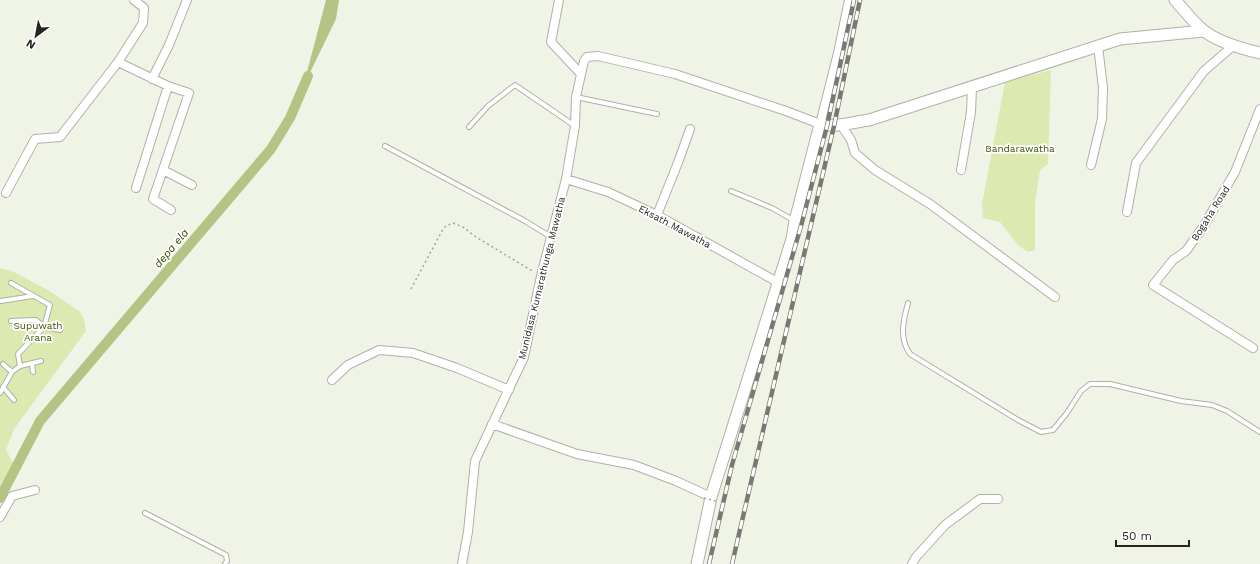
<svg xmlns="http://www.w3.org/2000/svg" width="1260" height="564" font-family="'Work Sans',sans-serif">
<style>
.green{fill:#dce9b1}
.water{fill:#b5c384}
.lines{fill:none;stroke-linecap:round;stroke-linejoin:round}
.canal{stroke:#b5c384;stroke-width:10}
.service-casing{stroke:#aeb1a6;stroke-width:6}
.minor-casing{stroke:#aeb1a6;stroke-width:10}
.tertiary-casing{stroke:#aeb1a6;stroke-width:13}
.path{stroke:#a1a49a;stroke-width:1.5;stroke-dasharray:2 3;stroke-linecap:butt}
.service{stroke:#fff;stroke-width:4}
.minor{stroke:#fff;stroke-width:8}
.tertiary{stroke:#fff;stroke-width:11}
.rail-casing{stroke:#787a72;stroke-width:4.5}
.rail{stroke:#fff;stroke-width:3;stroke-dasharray:9;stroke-linecap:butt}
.path-bridge{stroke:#a1a49a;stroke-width:1.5;stroke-dasharray:2 3;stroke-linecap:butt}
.labels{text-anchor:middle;stroke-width:3.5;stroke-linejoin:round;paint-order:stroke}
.park-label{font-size:10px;fill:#49540c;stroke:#fff}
.street-label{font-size:10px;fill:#242521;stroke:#fff}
.water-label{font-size:11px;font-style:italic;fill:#414b00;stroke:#fff}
</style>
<rect width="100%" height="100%" fill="#f0f4e7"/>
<path class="green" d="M1051 70 1048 164 1040 170 1035 203V250L1028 252 1019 246 1000 222 983 218 982 204 1005 82Z
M0 268 12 271 48 290 79 311 84 319 86 331 14 429 6 450 16 468 0 498Z"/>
<path class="water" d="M326 0H339L336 19 303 87Z"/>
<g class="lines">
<path class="canal" d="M0 498 40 421 271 149 290 118 308 76"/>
<defs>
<path id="service" d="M576 97 657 114
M469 127 488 106 515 85 575 126
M385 146 525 221 551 237
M731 191 772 208 795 221
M1 301 33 296
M908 303C903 321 899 338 910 354L1018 420 1041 432 1053 430 1067 413 1081 391 1090 384H1110L1181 401 1212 405 1227 411 1260 432
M11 321 36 320 44 327 60 330
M32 363 33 372
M3 364 12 372
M20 366 41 361
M3 387 14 400
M0 393 12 372 20 366 18 354 44 327 50 305 11 283
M145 513 226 555 227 561 225 564"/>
<path id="minor" d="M559 0 551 42 581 74
M118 62 168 86 189 93 153 199 171 210
M152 79 169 45 187 0
M841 125 851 140 855 153 875 170 930 204 1055 297
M1091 165 1102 119 1103 88 1098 46
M163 170 192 185
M961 170 971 112 972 87
M566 179 608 192 657 215 779 283
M136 188 168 86
M6 193 35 139 60 137 118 62 143 23 144 8 134 0
M1127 212 1136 163 1204 71 1234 45
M657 215 679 160 690 129
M1253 348 1153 285 1173 260 1186 251 1203 227 1235 172 1260 109
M332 380 348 365 379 350 413 353 457 368 509 390
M492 424 577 454 634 465 676 481 711 497
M0 517 12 496 35 490
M462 564 468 532 475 461 524 357 541 276 566 179 575 126 576 97 584 61 587 57 598 56 675 74 786 111 820 124 838 53 849 0
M912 564 916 557 945 525 980 499H998"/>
<path id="tertiary" d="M1175 0C1184 10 1192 21 1203 30 1216 41 1243 49 1260 53
M697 564 711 497 792 239 795 221 820 124C836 128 853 122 869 120L1120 39 1204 31"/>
</defs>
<use href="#service" class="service-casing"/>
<use href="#minor" class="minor-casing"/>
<use href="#tertiary" class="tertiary-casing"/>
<path class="path" d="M411 289 443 229 446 226 453 223 463 227 476 237 534 272"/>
<use href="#service" class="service"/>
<use href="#minor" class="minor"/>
<use href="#tertiary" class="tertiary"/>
<defs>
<path id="rail" d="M709 564 732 465 801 226 827 126 854 0
M732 564 834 126 860 0"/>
</defs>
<use href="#rail" class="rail-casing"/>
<use href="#rail" class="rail"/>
<path class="path-bridge" d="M704 498 716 501"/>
</g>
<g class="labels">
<g class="park-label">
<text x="1020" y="152">Bandarawatha</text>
<text x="38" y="329">Supuwath<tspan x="38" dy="12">Arana</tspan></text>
</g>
<g class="street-label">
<text transform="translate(1210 213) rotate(-58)" y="4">Bogaha Road</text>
<text transform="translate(675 226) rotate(28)" y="4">Eksath Mawatha</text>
<text transform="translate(541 278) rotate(-76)" y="4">Munidasa Kumarathunga Mawatha</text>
</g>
<g class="water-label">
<text transform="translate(171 248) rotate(-50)" y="4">depa ela</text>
</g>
</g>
<g transform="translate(36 36) rotate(212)" stroke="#ffffff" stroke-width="3" paint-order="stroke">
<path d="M0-3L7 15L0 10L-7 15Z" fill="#242521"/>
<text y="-6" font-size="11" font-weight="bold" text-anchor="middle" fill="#242521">N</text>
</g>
<path d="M1116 540v6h73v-6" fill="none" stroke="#242521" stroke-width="2"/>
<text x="1122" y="540" font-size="12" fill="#242521" stroke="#ffffff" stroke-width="3" paint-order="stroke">50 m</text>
</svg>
